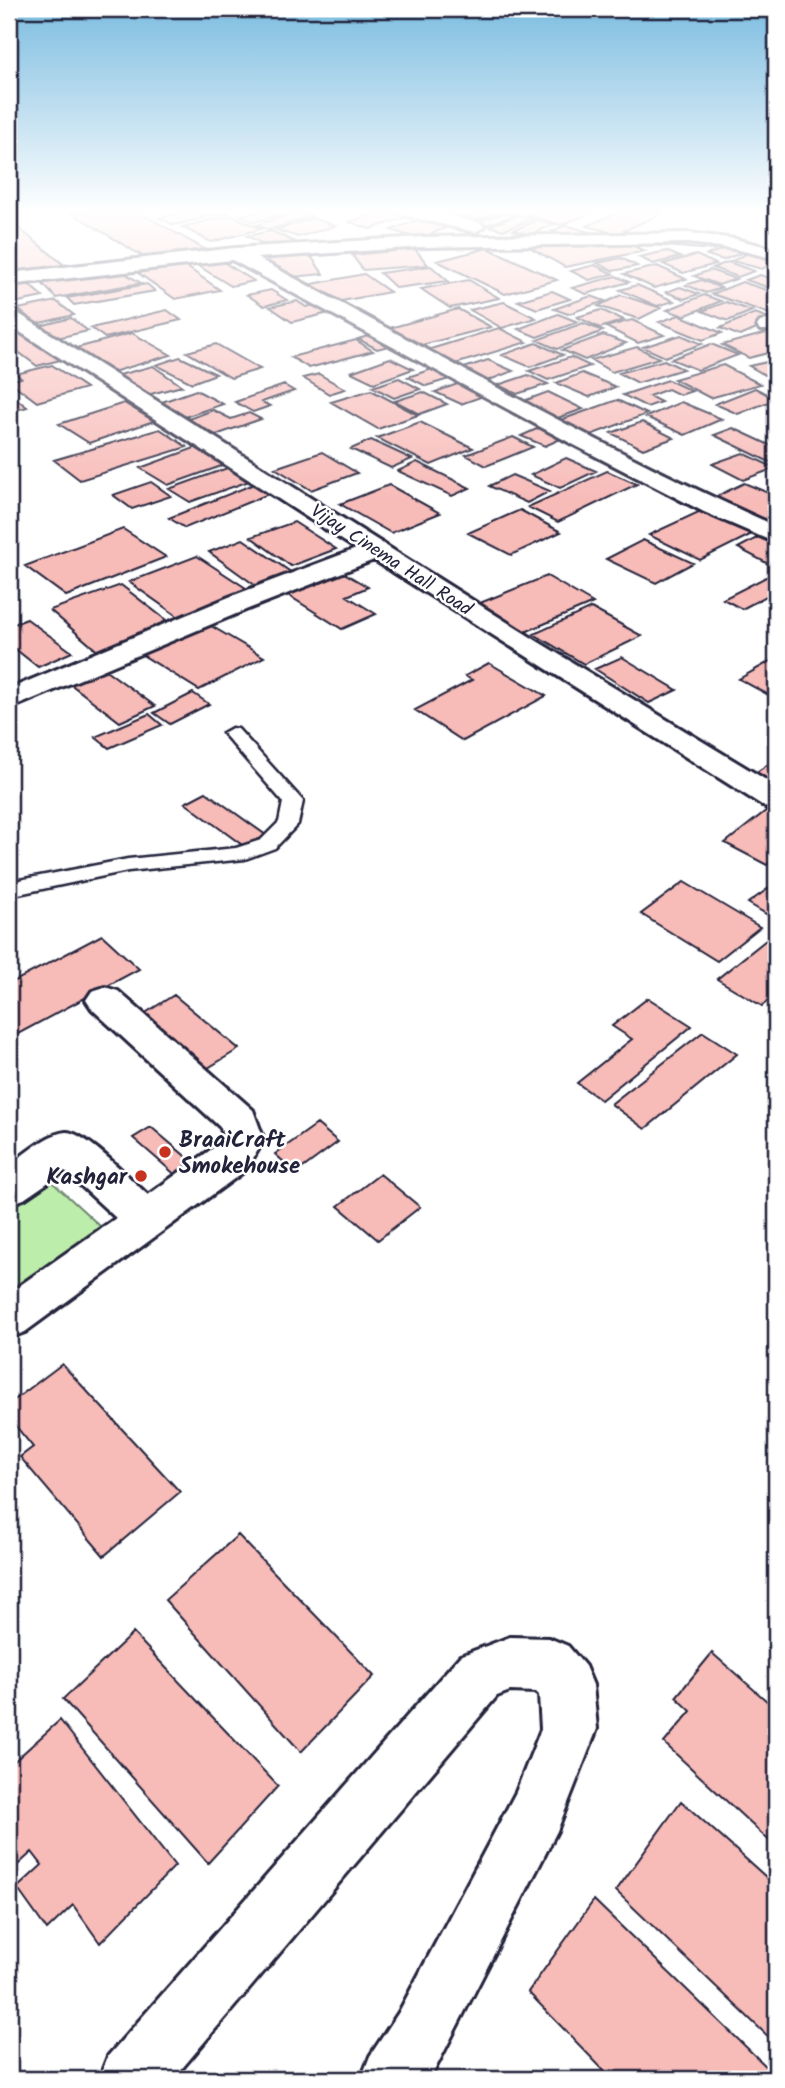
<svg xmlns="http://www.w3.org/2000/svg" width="785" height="2088" font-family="Kalam,sans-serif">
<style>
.green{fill:#bdedab;stroke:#708873;stroke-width:2}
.building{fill:#f7bbb8;stroke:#22223b;stroke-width:2}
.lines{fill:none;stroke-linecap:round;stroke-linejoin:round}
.service-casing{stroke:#22223b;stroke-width:5}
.minor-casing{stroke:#22223b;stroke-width:6}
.service{fill:#fff;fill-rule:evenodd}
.minor{fill:#fff;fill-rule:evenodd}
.poi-dot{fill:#c8321e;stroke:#fff;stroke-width:2.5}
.labels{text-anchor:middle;stroke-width:5;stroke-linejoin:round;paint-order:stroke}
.far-street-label{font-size:19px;fill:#22223b;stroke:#fff}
.poi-label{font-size:23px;font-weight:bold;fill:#22223b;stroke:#fff;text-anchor:start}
</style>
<rect width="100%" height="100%" fill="#fff"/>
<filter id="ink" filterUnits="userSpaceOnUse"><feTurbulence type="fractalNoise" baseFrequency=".0143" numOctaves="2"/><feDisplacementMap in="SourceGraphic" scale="14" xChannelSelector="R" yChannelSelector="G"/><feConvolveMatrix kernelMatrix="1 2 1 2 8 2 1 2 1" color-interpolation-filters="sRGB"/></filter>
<g filter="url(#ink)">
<path class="green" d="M50 1180 101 1227 9 1295V1209Z"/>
<path class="building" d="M137 211 211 253 152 262 70 212Z
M189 211 204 218 174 225 159 218Z
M199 211H225L229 213 211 217Z
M257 211H293L255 222 240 216Z
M300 211 312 216 269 230 257 225Z
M383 211H397L411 216 370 229 349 222Z
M484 211H502L470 222 460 219Z
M537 211H597L561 225 527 215Z
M621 211H667L617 234 587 226Z
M506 212 516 215 486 225 476 222Z
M231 215 261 229 211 242 182 227Z
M520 215 533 219 503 230 489 226Z
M428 216 455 224 419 239 391 230Z
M313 218 335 226 298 237 276 230Z
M538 220 555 224 529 235 513 230Z
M566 225 596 234 576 237 552 231Z
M16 226 68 268 11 275 9 228Z
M271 231 295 242 271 248 247 236Z
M619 240 645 251 565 267 522 243Z
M655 240 715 245 714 250 653 245Z
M728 247 744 252 723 260 707 255Z
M488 248 557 280 505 294 437 261Z
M415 249 428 265 363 270 352 255Z
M666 251 680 257 653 264 639 257Z
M750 252 776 259V261L762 269 732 261Z
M309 253 323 274 283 278 245 256Z
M696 255 716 264 683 273 663 264Z
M621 258 637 266 613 271 597 263Z
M220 260 254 281 231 286 197 265Z
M728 262 754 271 738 277 713 268Z
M181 263 220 290 175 299 131 268Z
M595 265 613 274 589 280 571 271Z
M431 266 448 281 396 288 380 273Z
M657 266 686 279 654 288 624 274Z
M116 268 141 283 56 298 38 279Z
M710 270 736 279 719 285 694 276Z
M364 274 390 292 331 303 307 285Z
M760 275 776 280V290L746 280Z
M616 276 629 282 586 294 572 288Z
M469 280 499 298 450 308 421 289Z
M701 280 721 288 706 293 686 285Z
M26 282 43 297 9 304V284Z
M742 282 776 293V316L712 294Z
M147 284 155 291 74 305 67 298Z
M637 285 674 301 657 306 620 290Z
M680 287 699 294 684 299 666 292Z
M271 290 287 300 264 306 247 295Z
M552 291 570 299 537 309 518 301Z
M621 295 661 308 639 319 598 306Z
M704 295 721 301 684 316 667 310Z
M591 296 605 301 568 314 554 309Z
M56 301 74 315 36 324 18 309Z
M297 301 306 307 319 304 333 312 292 322 270 307Z
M504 302 536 318 502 328 470 310Z
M726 302 752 311 728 321 702 311Z
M458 309 491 327 418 346 386 329Z
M167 310 181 320 105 338 91 328Z
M601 310 624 320 600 328 577 317Z
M755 313 776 321 740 336 720 328Z
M558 314 578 322 537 337 518 329Z
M679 315 722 333 703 340 659 322Z
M71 318 88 331 53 339 40 326Z
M632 320 664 335 638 343 606 327Z
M9 322 60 360 37 366 9 345Z
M583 323 603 331 557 349 537 340Z
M499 328 527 342 452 365 424 351Z
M774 331 776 351 749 358 722 345Z
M132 333 171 355 106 374 69 350Z
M374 334 393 345 377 349 358 339Z
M603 335 626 343 585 360 562 350Z
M681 335 702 344 665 357 643 347Z
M356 340 373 351 309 368 291 357Z
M536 343 563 355 530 367 502 355Z
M216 344 260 369 231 378 187 352Z
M711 344 738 355 698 370 671 359Z
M637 347 659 358 612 372 591 360Z
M180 357 216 374 192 383 156 365Z
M571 357 590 366 548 380 529 371Z
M390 358 413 369 374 383 351 372Z
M488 360 513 371 487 381 461 369Z
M664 360 683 369 638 383 619 373Z
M776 360V372L765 375 749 366Z
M52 365 86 388 37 402 9 381 21 378 16 374Z
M723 365 760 384 710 398 674 379Z
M153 366 182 386 147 395 119 375Z
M438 367 456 377 426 386 408 377Z
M582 373 616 387 589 397 556 383Z
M319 374 345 389 329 394 303 378Z
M528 375 548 384 517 394 498 385Z
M399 378 420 389 394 398 373 387Z
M668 380 692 391 680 395 668 389 649 396 661 402 647 407 623 395Z
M466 381 492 393 461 404 435 392Z
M284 385 294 391 262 402 270 406 253 412 235 402Z
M755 388 776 399 738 414 715 404Z
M196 390 223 404 185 417 159 403Z
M371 390 418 415 378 429 331 402Z
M423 392 447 404 420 414 395 401Z
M548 392 583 409 555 419 521 402Z
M9 393 27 407 9 412Z
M617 400 647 414 588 436 558 421Z
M681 402 722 419 685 435 646 417Z
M124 403 154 421 89 443 59 424Z
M213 410 231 419 249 413 261 419 216 435 186 420Z
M420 422 473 448 431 465 377 438Z
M642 422 674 438 643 449 611 433Z
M541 427 565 437 545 446 521 436Z
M733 428 776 448V465L714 435Z
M160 429 187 447 80 480 54 460Z
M513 437 533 447 486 466 466 455Z
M371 440 412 459 391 468 351 449Z
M200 446 230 463 168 485 140 468Z
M322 452 357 473 311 490 275 468Z
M743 453 775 468 743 480 712 464Z
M566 458 596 471 560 488 531 475Z
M417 462 470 488 452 496 398 471Z
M233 466 255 479 190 502 169 489Z
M607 471 637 484 558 522 528 507Z
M512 475 550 491 527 503 489 486Z
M151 482 171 496 132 509 113 495Z
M259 482 276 491 185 528 169 518Z
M744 483 776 496V526L713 498Z
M389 485 440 513 391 533 340 504Z
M705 509 756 532 700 560 649 535Z
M520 510 561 532 511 555 468 533Z
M294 522 336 549 291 566 251 537Z
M123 529 166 557 66 596 25 566Z
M764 534 776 539V568L738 548Z
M243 539 292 573 256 586 209 552Z
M643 540 693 563 656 583 606 559Z
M197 556 249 590 180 618 129 582Z
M776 572V591L742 609 723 599Z
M344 573 368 587 347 596 376 614 342 629 283 592 313 579 321 583Z
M547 576 593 603 525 632 480 603Z
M121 585 175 627 102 655 50 610Z
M591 608 642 636 584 664 534 634Z
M27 619 72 652 38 667 9 644V626Z
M206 623 264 657 199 690 141 654Z
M622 657 677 690 649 703 595 669Z
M776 658V699L739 679Z
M489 663 546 696 463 741 415 710 472 680 465 676Z
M99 665 155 706 120 722 65 680Z
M193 693 209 704 170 724 154 713Z
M149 714 162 725 109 748 95 737Z
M776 759V785L755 773Z
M206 792 270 838 249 850 185 803Z
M767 810 776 815V858L767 865 725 843Z
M684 882 760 927 717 961 641 914Z
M776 883V920L748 903Z
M776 932V994L762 1006 717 979Z
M102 935 139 969 14 1036 9 1031V984Z
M174 995 239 1049 203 1071 139 1017Z
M648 998 692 1026 601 1100 577 1083 632 1039 612 1026Z
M703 1032 737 1054 645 1129 611 1104Z
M317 1124 338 1142 296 1173 275 1154Z
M151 1127 197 1166 179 1178 133 1138Z
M380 1174 420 1207 378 1240 338 1206Z
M62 1364 180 1492 104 1556 20 1457 33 1447 9 1418V1404Z
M238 1535 374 1676 301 1752 165 1600Z
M133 1633 278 1786 208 1863 63 1699Z
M712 1653 776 1709V1847L664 1743 691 1711 676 1697Z
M60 1720 175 1866 100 1943 73 1905 47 1930 17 1888 42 1865 32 1852 9 1873V1766Z
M681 1801 776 1886V2044L616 1891Z
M594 1900 776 2076V2079H612L528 1992Z"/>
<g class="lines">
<defs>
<path id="service" d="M232 728 238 729 303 801 298 824 275 848 245 859 128 871 9 896V882L128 859 236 848 261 840 279 822 283 802 223 733Z"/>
<path id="minor" d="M400 211H430L481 223 484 227 475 232 403 215Z
M689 233 735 239 776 249V259L735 249 689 243 423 247 257 258C428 349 598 447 776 526V543L704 512 574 445 232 260 9 285V273L235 248 423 237Z
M9 310 16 312 537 641 776 786V810L765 807 374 560 248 609 9 709V689L229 597 356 549 9 325Z
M776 317V330H760L757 326 760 322Z
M105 987 118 991 253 1110 264 1140 246 1170 25 1332 9 1338V1293L116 1218 65 1171 24 1199 9 1204V1165C24 1155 46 1134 66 1132 85 1131 132 1181 148 1195L216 1146 223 1138 221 1128 92 1009 86 1000 92 991Z
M510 1637 549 1638 568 1646 585 1666 593 1685 597 1729 557 1831 430 2079H361L370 2056 399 2012 516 1792 541 1729 539 1695 536 1692 510 1691 497 1696 173 2079H99L108 2056 460 1656Z"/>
</defs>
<use href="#service" class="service-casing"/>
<use href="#minor" class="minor-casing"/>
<use href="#service" class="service"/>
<use href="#minor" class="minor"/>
</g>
</g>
<linearGradient id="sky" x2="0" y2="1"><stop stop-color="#7bbce0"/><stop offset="0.42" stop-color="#fff"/><stop offset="1" stop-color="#fff" stop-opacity="0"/></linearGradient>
<rect width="785" height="503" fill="url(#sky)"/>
<g class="poi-dot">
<circle cx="165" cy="1152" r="7"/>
<circle cx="141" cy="1176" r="7"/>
</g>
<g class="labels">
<g class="far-street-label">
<text transform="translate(392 559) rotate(33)" y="7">Vijay Cinema Hall Road</text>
</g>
<g class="poi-label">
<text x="179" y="1147">BraaiCraft<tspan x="179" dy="26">Smokehouse</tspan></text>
<text x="127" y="1184" text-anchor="end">Kashgar</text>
</g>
</g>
<rect width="785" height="2088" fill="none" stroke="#fff" stroke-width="35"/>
<rect x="18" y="18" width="750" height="2053" fill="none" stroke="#22223b" stroke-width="2.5" filter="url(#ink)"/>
</svg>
